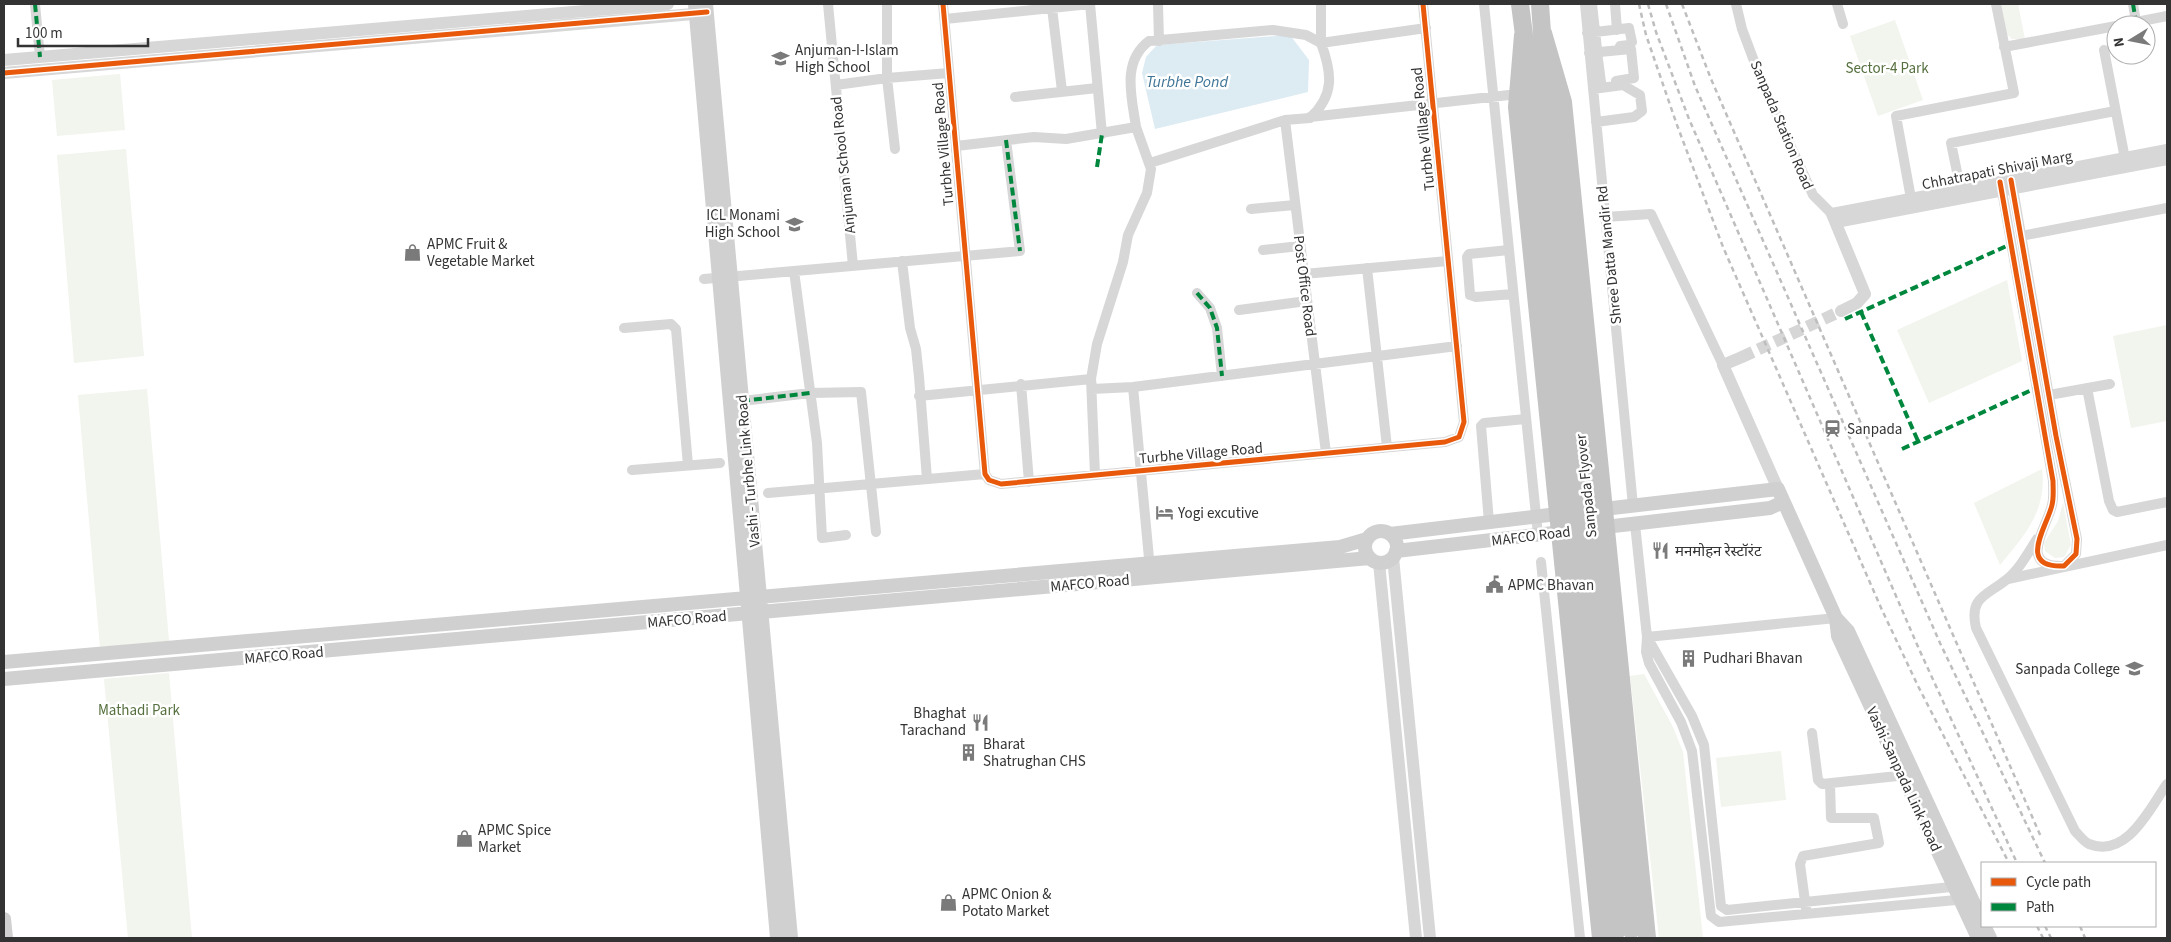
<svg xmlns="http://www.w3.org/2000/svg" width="2171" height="942" font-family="'Source Sans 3','Noto Sans Devanagari',sans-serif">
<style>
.green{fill:#f1f5ed}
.water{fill:#ddebf3}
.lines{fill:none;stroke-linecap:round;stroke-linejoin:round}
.tertiary-tunnel{stroke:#d6d6d6;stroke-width:12;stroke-dasharray:12 6;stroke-linecap:butt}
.minor{stroke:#d7d7d7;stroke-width:10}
.tertiary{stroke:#d7d7d7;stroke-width:12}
.secondary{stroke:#d0d0d0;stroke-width:14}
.motorway{stroke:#c4c4c4;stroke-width:18}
.rail{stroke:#bebebe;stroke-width:2.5;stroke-dasharray:5 4;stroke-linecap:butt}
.motorway-bridge{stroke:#c4c4c4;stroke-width:18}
.quiet{stroke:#00873e;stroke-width:4;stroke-dasharray:8 4;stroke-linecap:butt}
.cycleway-casing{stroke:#fff;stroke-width:8}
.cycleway{stroke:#e8590c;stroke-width:5}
.labels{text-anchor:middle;stroke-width:5;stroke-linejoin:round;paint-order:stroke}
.poi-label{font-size:15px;fill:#333;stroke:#fff;text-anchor:start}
.park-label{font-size:15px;fill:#56703f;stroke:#fff}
.street-label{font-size:15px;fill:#333;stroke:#fff}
.water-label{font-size:16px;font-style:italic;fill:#3f7597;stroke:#fff}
</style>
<rect width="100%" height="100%" fill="#fff"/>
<path class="green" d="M2001 4H2018L2025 39H2012L2007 34Z
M1895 20 1923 100 1878 116 1850 36Z
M120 74 125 130 57 136 52 80Z
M126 149 144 356 74 363 57 155Z
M2007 280 2022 361 1929 403 1897 330Z
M2167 325V421L2131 428 2113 336Z
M147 389 169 641 100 647 78 395Z
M2042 469C2047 511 2025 535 2000 565L1974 503Z
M2063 503 2071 545 2064 557 2055 558 2045 551 2044 543 2058 521Z
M169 673 192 938H128L104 679Z
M1644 674 1673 727 1683 752 1703 938H1659L1630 676Z
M1781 751 1786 800 1721 807 1716 758Z"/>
<path class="water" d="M1290 35 1309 60 1308 92 1155 129 1142 73 1146 57 1157 45Z"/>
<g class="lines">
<path class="tertiary-tunnel" d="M1742 357 1841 311"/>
<path class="minor" d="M35 4 40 57
M828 4 853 266
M887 4V78L895 149
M943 4 985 474 989 480 1001 484 1445 442 1459 437 1464 422 1423 4
M1090 4 1102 134
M1158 4 1159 41
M1321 4V43L1426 28
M1484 4 1538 535
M1585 4 1633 506
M1592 4 1597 49
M1615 4 1617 30
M1736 4 1742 29 1763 85 1813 195 1832 214
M1837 4 1843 24
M2133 4 2136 22
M1052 8 1062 91
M945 19 1090 4
M2121 25 2167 16
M1587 33 1629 28 1632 42 1629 45 1620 46
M2004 47 2116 26
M2104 50 2126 164
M1597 52 1601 82
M1589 53 1631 49 1634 78 1616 81
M836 85 887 78 949 73
M1593 89 1623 85 1640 95 1642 111 1634 117 1596 122
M1015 97 1097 88
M1310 117 1518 94
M1285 120 1326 453
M1136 127C1132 98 1121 62 1149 41L1273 30 1306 35 1321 43C1332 73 1335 95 1310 118L1285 120 1150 163
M956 146 1034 137 1066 139 1136 127 1151 169 1147 193 1128 235 1123 262 1097 344 1091 379 1095 475
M2001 185 2053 481C2053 489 2054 497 2052 505 2047 527 2016 568 2064 566L2076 554 2077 539 2056 436 2012 183
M1962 196 1951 143 2115 111
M1912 204 1896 116 2014 93 1996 4
M1251 209 1295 205
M1605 217 1651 214 1723 365
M2021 236 2167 208
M1263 250 1300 246
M1509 250 1469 254 1467 257 1470 295 1476 297 1513 294
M902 261 910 328 916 349 919 377 927 479
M1367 268 1387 447
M794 271 817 443 822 538 846 535
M1304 274 1448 261
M704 279 1020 251 1006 140
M1197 293 1210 308 1217 328 1222 376
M1239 310 1307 301
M624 328 671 324 676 329 688 465
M1021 384 1029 482
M1133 387 1150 569
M2087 388 2109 501 2113 510 2117 512 2167 502
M2049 395 2110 384
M919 396 1091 379 1092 389 1133 387 1457 346
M742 401 810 393 861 392 876 532
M632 470 720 463
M768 493 985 474
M1489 522 1481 426 1484 423 1526 419
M1635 524 1647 637 1646 652 1649 663 1681 722 1692 751 1711 916 1719 922 1967 899
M2037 539C2028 553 2019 570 2006 580 1986 596 1969 597 1976 628L2075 831C2079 835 2084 842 2089 844 2127 859 2150 808 2167 784
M1541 562 1580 938
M2008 579 2167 545
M1647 637 1692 716 1704 745 1721 906 1727 910 1961 886
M1647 637 1836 618
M1812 733 1818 780 1822 784 1907 775
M1806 909 1800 864 1803 856 1879 843 1874 818H1831L1830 784"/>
<path class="tertiary" d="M4 60 668 4
M4 73 705 13
M1836 222 2167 159
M1841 311 1857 303 1865 294 1832 214 2167 150
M1742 357 1723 365 1778 489
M1393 557 1430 938
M1379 563 1416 938"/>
<path class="secondary" d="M695 4 777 938
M706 4 791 938
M1595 510 1778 489 1836 618 1838 636 1978 938
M1596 528 1770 508 1783 502
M1365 547a16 16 0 1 1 32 0a16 16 0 1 1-32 0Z
M1390 534 1566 513
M1396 551 1570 531
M1836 618 1848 631 1982 921
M4 662 1340 547 1367 539
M4 679 1370 558
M4 919 6 938
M1984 926 1990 938"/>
<path class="motorway" d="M1520 4 1533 105
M1540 4 1547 104
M1543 33 1563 102 1647 938
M1523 35 1517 107 1601 938"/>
<path class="rail" d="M1639 4 1646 35 1677 125 1723 247 1882 610 1918 686 2009 863
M1648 4 1656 32 1689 119 1919 649 2017 863
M1666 4 1695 86 1940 643 2045 863
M1682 4 1711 79 2041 837
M2037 926 2043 938
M2045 926 2051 938
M2080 926 2085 938"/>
<path class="motorway-bridge" d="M1547 104 1631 930
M1533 105 1616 932"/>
<path class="quiet" d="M35 4 40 57
M2133 4 2136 22
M1006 140 1020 251
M1097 167 1102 134
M1197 293 1210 308 1217 328 1222 376
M1861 312 1918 441
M1845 319 2011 244
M742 401 810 393
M1902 449 2036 388"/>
<defs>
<path id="cycleway" d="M943 4 985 474 989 480 1001 484 1445 442 1459 437 1464 422 1423 4
M4 73 707 12
M2000 182 2053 481C2053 489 2054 497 2052 505 2047 527 2016 568 2064 566L2076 554 2077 539 2056 436 2011 180"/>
</defs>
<use href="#cycleway" class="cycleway-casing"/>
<use href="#cycleway" class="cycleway"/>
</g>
<defs>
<symbol id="school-bare" viewBox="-9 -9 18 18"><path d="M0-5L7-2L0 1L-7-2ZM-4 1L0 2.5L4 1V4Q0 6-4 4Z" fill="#7a7a7a" stroke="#fff" stroke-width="2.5" paint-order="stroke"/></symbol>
<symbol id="shop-bare" viewBox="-9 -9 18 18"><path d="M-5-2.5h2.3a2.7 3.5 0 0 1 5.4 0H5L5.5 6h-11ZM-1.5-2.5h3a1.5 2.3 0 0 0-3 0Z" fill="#7a7a7a" stroke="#fff" stroke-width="2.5" paint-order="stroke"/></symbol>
<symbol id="station-bare" viewBox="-9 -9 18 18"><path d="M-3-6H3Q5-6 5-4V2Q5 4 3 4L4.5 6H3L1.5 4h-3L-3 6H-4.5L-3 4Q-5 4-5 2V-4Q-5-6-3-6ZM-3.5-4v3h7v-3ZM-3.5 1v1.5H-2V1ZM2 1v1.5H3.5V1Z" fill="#7a7a7a" stroke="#fff" stroke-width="2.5" paint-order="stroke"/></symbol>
<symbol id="hotel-bare" viewBox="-9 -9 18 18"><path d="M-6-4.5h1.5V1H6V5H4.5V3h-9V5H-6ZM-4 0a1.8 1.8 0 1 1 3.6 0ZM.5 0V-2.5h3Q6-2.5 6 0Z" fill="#7a7a7a" stroke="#fff" stroke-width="2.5" paint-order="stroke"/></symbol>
<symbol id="restaurant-bare" viewBox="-9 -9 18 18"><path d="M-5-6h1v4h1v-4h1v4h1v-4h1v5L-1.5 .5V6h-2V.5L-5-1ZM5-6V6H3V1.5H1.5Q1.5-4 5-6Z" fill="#7a7a7a" stroke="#fff" stroke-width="2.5" paint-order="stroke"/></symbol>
<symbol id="civic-bare" viewBox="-9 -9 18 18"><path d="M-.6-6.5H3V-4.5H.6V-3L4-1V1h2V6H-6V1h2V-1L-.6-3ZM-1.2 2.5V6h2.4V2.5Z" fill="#7a7a7a" stroke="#fff" stroke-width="2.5" paint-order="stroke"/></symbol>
<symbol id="building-bare" viewBox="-9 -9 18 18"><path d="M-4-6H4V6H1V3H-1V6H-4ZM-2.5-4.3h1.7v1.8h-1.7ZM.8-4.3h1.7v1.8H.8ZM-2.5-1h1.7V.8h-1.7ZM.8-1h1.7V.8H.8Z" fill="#7a7a7a" stroke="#fff" stroke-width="2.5" paint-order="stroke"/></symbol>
<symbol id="university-bare" viewBox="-9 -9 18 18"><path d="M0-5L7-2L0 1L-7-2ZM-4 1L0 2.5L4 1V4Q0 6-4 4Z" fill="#7a7a7a" stroke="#fff" stroke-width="2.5" paint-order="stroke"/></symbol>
</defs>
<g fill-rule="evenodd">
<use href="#school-bare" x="768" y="46" width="25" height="25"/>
<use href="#school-bare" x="782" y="212" width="25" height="25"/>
<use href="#shop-bare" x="400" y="240" width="25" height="25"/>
<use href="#station-bare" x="1820" y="416" width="25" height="25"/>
<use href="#hotel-bare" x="1152" y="500" width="25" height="25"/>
<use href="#restaurant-bare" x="1648" y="538" width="25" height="25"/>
<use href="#civic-bare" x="1482" y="572" width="25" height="25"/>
<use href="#building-bare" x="1676" y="646" width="25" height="25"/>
<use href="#university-bare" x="2122" y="656" width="25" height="25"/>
<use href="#restaurant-bare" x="968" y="710" width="25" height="25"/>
<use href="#building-bare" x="956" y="740" width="25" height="25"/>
<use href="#shop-bare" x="452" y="826" width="25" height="25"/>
<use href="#shop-bare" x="936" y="890" width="25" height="25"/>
</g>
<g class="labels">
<g class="poi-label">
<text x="795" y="55">Anjuman-I-Islam<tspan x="795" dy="17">High School</tspan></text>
<text x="780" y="220" text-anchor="end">ICL Monami<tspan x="780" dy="17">High School</tspan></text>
<text x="427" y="249">APMC Fruit &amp;<tspan x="427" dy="17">Vegetable Market</tspan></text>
<text x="1847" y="434">Sanpada</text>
<text x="1178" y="518">Yogi excutive</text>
<text x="1675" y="556">मनमोहन रेस्टॉरंट</text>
<text x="1508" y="590">APMC Bhavan</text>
<text x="1703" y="663">Pudhari Bhavan</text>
<text x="2120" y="674" text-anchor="end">Sanpada College</text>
<text x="966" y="718" text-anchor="end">Bhaghat<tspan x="966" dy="17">Tarachand</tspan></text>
<text x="983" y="749">Bharat<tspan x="983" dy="17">Shatrughan CHS</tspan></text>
<text x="478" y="835">APMC Spice<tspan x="478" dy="17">Market</tspan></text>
<text x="962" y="899">APMC Onion &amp;<tspan x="962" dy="17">Potato Market</tspan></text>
</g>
<g class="park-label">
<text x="1887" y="73">Sector-4 Park</text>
<text x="139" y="715">Mathadi Park</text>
</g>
<g class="street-label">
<text transform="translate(1782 125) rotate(67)" y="5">Sanpada Station Road</text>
<text transform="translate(1423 129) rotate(-96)" y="5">Turbhe Village Road</text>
<text transform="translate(943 144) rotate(-95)" y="5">Turbhe Village Road</text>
<text transform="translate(843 165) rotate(-96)" y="5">Anjuman School Road</text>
<text transform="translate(1997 170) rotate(-11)" y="5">Chhatrapati Shivaji Marg</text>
<text transform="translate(1609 255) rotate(-96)" y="5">Shree Datta Mandir Rd</text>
<text transform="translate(1305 286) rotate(83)" y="5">Post Office Road</text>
<text transform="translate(1201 453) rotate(-5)" y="5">Turbhe Village Road</text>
<text transform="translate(748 471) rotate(-95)" y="5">Vashi - Turbhe Link Road</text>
<text transform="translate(1586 486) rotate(-96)" y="5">Sanpada Flyover</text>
<text transform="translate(1531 536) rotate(-7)" y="5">MAFCO Road</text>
<text transform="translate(1090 583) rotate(-5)" y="5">MAFCO Road</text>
<text transform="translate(687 619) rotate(-5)" y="5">MAFCO Road</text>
<text transform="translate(284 655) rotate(-5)" y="5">MAFCO Road</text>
<text transform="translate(1904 779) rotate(65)" y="5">Vashi-Sanpada Link Road</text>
</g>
<g class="water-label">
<text x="1187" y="87">Turbhe Pond</text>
</g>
</g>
<rect width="2171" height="942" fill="none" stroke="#333333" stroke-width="10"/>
<rect x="1981" y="862" width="175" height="65" fill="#ffffff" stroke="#adadad"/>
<rect x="1991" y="878" width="25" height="8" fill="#e8590c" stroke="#adadad"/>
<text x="2026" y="887" font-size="15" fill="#333333">Cycle path</text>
<rect x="1991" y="903" width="25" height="8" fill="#00873e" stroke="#adadad"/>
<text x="2026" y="912" font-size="15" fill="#333333">Path</text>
<g transform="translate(2131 40) rotate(260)"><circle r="24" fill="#ffffff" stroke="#adadad"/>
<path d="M0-4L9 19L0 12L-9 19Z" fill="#7a7a7a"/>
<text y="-8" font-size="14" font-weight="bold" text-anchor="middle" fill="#333333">N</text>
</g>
<path d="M18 38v8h130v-8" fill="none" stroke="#333333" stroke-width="2.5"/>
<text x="25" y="38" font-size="15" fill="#333333" stroke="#ffffff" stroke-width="4" paint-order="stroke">100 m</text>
</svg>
